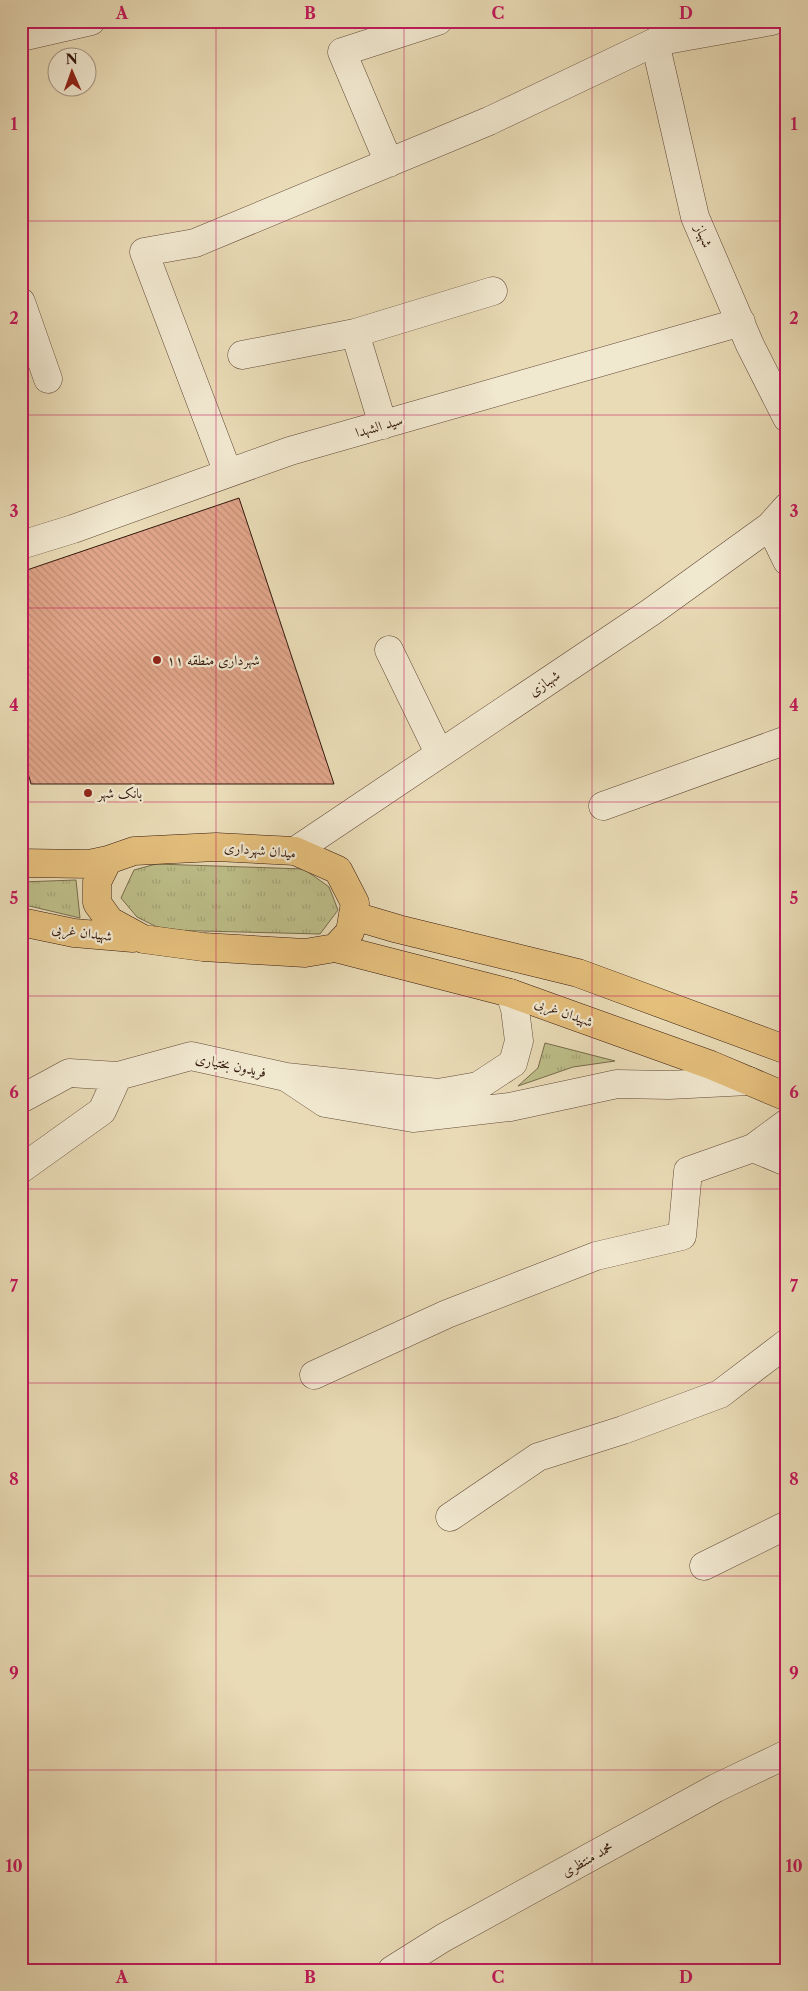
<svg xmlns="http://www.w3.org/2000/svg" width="808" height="1991" font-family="'Libre Caslon Text',Amiri,serif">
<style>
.grass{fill:url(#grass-tufts);stroke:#786b4b}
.building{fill:url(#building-back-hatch);stroke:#34180d}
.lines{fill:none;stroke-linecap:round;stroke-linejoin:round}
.minor-casing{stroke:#614937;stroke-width:29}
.major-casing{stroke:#34180d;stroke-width:29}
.minor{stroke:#f1e8d0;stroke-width:28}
.major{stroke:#e4be7b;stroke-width:28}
.grid{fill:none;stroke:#c2185b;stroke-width:1;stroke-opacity:0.55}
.poi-dot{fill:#8f2418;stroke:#f1e8d0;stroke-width:2}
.labels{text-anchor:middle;stroke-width:4.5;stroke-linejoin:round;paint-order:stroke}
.street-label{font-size:14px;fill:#34180d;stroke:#f1e8d0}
.poi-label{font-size:14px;fill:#34180d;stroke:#f1e8d0;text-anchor:start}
.neatline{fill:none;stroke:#c2185b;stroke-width:2}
.grid-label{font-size:16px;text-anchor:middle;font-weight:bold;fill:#c2185b}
</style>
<defs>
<pattern id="grass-tufts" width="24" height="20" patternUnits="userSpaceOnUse" patternTransform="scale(1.25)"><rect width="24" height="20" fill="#bdbe89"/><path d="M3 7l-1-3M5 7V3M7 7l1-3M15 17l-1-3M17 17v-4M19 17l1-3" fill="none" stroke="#a3a375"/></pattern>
<pattern id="building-back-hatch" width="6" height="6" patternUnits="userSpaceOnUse" patternTransform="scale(1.25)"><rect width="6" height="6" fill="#e0a58a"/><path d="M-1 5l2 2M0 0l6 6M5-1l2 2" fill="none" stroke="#c18d76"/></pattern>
</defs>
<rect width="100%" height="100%" fill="#e9dbb6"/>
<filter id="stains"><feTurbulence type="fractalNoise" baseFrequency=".004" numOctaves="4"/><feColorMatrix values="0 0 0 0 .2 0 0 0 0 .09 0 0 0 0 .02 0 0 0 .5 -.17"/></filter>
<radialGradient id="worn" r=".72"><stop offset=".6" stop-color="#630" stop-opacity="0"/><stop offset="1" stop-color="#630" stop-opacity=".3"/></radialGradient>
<path class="grass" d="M156 864 304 869 329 887 338 910 320 934 163 930 137 917 121 898 134 870Z
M76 880 80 918 21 904V882Z
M545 1043 615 1061 573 1067 518 1086 538 1068Z"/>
<path class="building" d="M239 498 334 784H31L21 747V572Z"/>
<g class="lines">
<defs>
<path id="minor" d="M21 37 91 21
M655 42 695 217 750 345 787 418
M389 163 342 52 438 21
M21 302 48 379
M355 333 383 425
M242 355 355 333 493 291
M228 473 144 252 195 243 489 121 655 42 772 21
M770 526 787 561
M21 545 73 529 290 451 741 322
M389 650 439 753
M603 806 787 740
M295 851 651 612 770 526 787 507
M289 1079 325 1103 413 1118 510 1107 617 1084 669 1085 749 1081
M21 1099 69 1073 118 1076 191 1056 286 1077 438 1093 478 1086 513 1063 519 1041 515 1009 510 993
M753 1148 787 1162
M21 1169 102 1111 118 1076
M314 1375 447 1314 596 1256 682 1236 688 1171 753 1148 787 1123
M450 1517 538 1457 623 1430 720 1394 787 1343
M704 1566 787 1525
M392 1970 443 1938 716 1788 787 1754"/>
<path id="major" d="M216 847 295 851 338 870 355 903 350 932 335 948 305 953 203 947 143 939 110 921 97 903V882L108 860 134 851Z
M21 863 89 864 108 860
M354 916 398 929 578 973 787 1050
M21 922 74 933 133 938
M335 948 510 993 711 1065 787 1097"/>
</defs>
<use href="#minor" class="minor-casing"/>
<use href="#major" class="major-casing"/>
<use href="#minor" class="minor"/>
<use href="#major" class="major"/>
</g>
<path class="grid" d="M216 21V1970M404 21V1970M592 21V1970M21 221H787M21 415H787M21 608H787M21 802H787M21 996H787M21 1189H787M21 1383H787M21 1576H787M21 1770H787"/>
<g class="poi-dot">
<circle cx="157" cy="660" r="5"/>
<circle cx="88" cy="793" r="5"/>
</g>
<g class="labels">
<g class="street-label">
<text transform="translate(704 236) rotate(67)" y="5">شهباز</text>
<text transform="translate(379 426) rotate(-16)" y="5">سید الشهدا</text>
<text transform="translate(544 683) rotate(-34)" y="5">شهبازی</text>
<text transform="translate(260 850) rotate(5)" y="5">میدان شهرداری</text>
<text transform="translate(82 932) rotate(8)" y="5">شهیدان غربی</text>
<text transform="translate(564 1012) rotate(20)" y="5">شهیدان غربی</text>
<text transform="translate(231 1065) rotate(12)" y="5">فریدون بختیاری</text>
<text transform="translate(587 1859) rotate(-29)" y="5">محمد منتظری</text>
</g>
<g class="poi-label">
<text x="167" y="665">شهرداری منطقه ۱۱</text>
<text x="98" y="798">بانک شهر</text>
</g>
</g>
<rect width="808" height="1991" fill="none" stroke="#e9dbb6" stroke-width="55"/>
<g transform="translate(72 72) rotate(358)"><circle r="24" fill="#f1e8d0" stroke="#a59582"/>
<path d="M0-4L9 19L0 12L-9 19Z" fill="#8f2418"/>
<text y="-8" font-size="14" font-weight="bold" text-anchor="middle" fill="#34180d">N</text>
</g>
<rect x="28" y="28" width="752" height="1936" class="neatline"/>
<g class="grid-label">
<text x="122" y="19">A</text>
<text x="310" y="19">B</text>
<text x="498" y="19">C</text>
<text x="686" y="19">D</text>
<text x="14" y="130">1</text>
<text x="794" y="130">1</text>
<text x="14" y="324">2</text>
<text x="794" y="324">2</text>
<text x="14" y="517">3</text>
<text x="794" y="517">3</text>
<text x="14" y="711">4</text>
<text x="794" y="711">4</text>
<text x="14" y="904">5</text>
<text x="794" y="904">5</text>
<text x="14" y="1098">6</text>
<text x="794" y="1098">6</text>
<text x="14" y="1292">7</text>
<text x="794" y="1292">7</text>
<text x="14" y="1485">8</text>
<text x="794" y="1485">8</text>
<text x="14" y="1679">9</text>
<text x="794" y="1679">9</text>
<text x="14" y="1872">10</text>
<text x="794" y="1872">10</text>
<text x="122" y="1983">A</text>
<text x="310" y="1983">B</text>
<text x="498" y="1983">C</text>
<text x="686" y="1983">D</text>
</g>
<rect width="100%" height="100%" filter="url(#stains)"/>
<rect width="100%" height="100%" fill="url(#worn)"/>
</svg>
